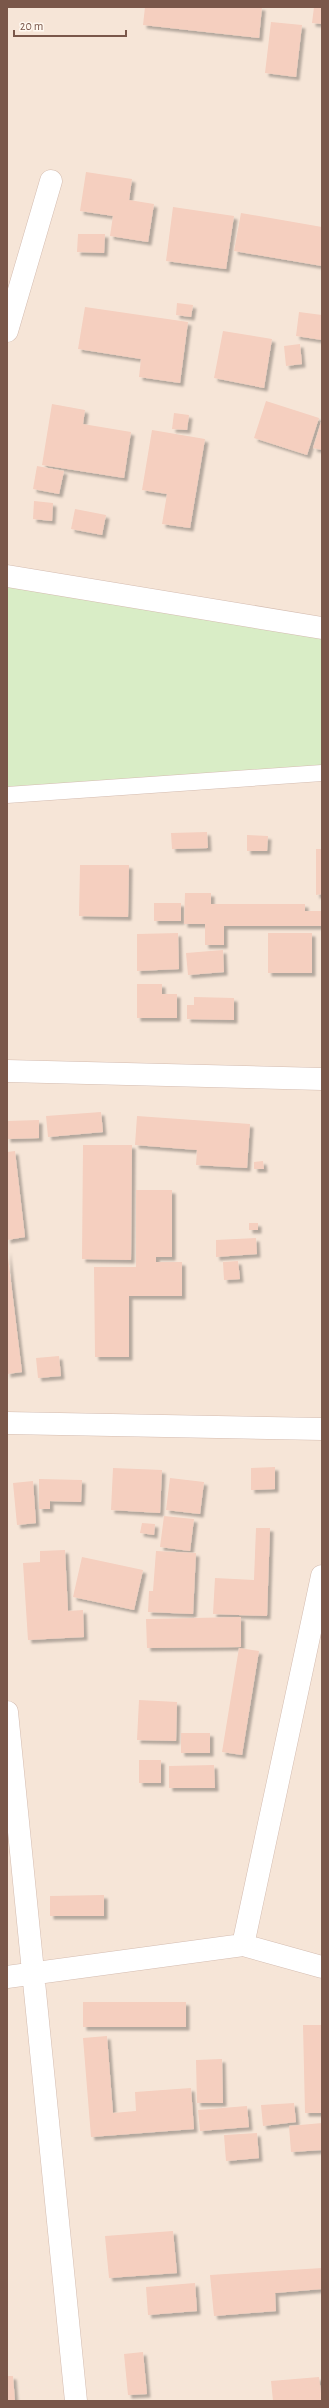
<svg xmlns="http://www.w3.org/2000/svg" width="329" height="2408" font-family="'Alegreya Sans',sans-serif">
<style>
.residential{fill:#f6e5d7}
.green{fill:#d9edc6}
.building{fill:#f5cfbf;filter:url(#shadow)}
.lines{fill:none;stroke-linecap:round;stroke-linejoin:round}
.service-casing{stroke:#d4bcb0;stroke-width:17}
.minor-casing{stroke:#d4bcb0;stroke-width:23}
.service{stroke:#fff;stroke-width:16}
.minor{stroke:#fff;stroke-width:22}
</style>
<defs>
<filter id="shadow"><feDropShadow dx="3.5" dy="3.5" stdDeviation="1" flood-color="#0004"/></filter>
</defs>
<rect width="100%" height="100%" fill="#fef4e9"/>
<path class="residential" d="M7 7H322V2401H7Z"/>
<path class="green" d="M7 576 322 628V773L7 795Z"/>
<path class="building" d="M145 7H262L259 38 143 25Z
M314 7H322V24L312 23Z
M271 22 302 25 296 77 265 73Z
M86 172 132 179 129 200 154 204 148 242 110 236 113 216 80 211Z
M173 207 234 216 226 269 166 261Z
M241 213 322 227V266L234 251Z
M78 234H105L104 253 77 252Z
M177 303 193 305 191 317 176 315Z
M85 307 188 322 180 383 139 377 141 359 78 349Z
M299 312 322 315V340L296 336Z
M223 331 272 339 264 388 214 378Z
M300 344 302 364 286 366 284 346Z
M266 401 319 418 307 455 254 438Z
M52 404 85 410 83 424 131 432 124 478 42 465Z
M174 413 189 415 187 430 172 429Z
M321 422 322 423V450L313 448Z
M152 430 205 439 190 528 162 524 167 494 142 490Z
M37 466 64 471 59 494 33 489Z
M34 501 53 503 52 521 33 519Z
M75 509 106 515 102 535 71 529Z
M207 832 208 848 172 849 171 833Z
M247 835 268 836 267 851H247Z
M316 849H322V894L316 895Z
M80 865H129L128 917 79 916Z
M185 893H211V904H305V911H322V926H224V945H205V924H184Z
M154 903H181V921H154Z
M178 933 179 969 137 971V934Z
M268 933H312V973H268Z
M223 950 224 972 188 975 186 953Z
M137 984H162V994H177V1018H137Z
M194 997 234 998V1020L187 1019V1005H194Z
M101 1112 103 1132 48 1137 46 1116Z
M137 1116 250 1124 247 1168 196 1165 197 1150 135 1145Z
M39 1120V1138L7 1139V1121Z
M83 1145H132L131 1260 82 1259Z
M15 1151 25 1237 7 1240V1152Z
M263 1161 264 1169H254V1162Z
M136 1190H172V1257H156V1262H182V1296H129V1357H95L94 1267H136Z
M249 1223H258V1230H249Z
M256 1238 257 1254 216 1257V1240Z
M7 1249 22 1372 7 1374Z
M238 1261 240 1279 224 1280 223 1262Z
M59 1356 61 1376 38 1378 36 1358Z
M275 1467V1489L251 1490V1468Z
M113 1468 162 1470 160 1513 111 1510Z
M170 1478 204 1482 200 1514 166 1510Z
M39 1479 82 1480 81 1502 50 1501V1509H39Z
M33 1481 36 1523 17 1525 13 1483Z
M164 1516 194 1519 190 1551 160 1547Z
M142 1523 155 1524 154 1535 140 1533Z
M256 1528H270L267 1616 213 1614 215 1578 254 1580Z
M65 1550 68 1611 83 1610 84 1637 28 1640 23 1563 40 1562V1551Z
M156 1551 196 1553 193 1614 148 1612 149 1591H153Z
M82 1557 143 1570 134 1610 73 1597Z
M241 1617V1647L147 1648 146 1619Z
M239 1648 259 1651 242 1755 222 1752Z
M139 1700 177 1702 176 1741 137 1740Z
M181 1733H210V1753H181Z
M139 1760H161V1783H139Z
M214 1765 215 1788H169V1766Z
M104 1895V1916H50V1896Z
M83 2002H186V2027H83Z
M303 2025H322V2113H305Z
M107 2036 113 2113 136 2111 135 2092 191 2088 194 2129 91 2137 83 2038Z
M222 2059 223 2103H197L196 2060Z
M294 2103 296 2122 263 2126 261 2105Z
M247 2106 249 2127 200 2131 198 2110Z
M322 2123V2150L291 2152 289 2126Z
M257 2133 259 2158 226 2161 224 2135Z
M173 2231 177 2273 109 2278 105 2236Z
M322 2268V2289L275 2293 276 2311 214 2316 210 2275Z
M195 2283 197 2311 148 2315 146 2287Z
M143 2352 147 2394 128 2395 124 2354Z
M7 2376H13L15 2401H7Z
M319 2377 322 2401H273L271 2381Z"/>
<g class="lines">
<defs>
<path id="service" d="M7 795 322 773"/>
<path id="minor" d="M7 331 51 181
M7 576 322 628
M7 1071 322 1079
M7 1423 322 1429
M7 1712 76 2401
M243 1945 322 1576
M7 1977 243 1945 322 1967"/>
</defs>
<use href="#service" class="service-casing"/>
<use href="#minor" class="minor-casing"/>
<use href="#service" class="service"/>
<use href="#minor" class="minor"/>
</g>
<rect width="329" height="2408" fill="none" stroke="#7a574a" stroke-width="16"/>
<path d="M14 30v6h112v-6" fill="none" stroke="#7a574a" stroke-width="2"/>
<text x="20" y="30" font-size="12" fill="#7a574a" stroke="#fff8f0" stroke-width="3" paint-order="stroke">20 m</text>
</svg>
